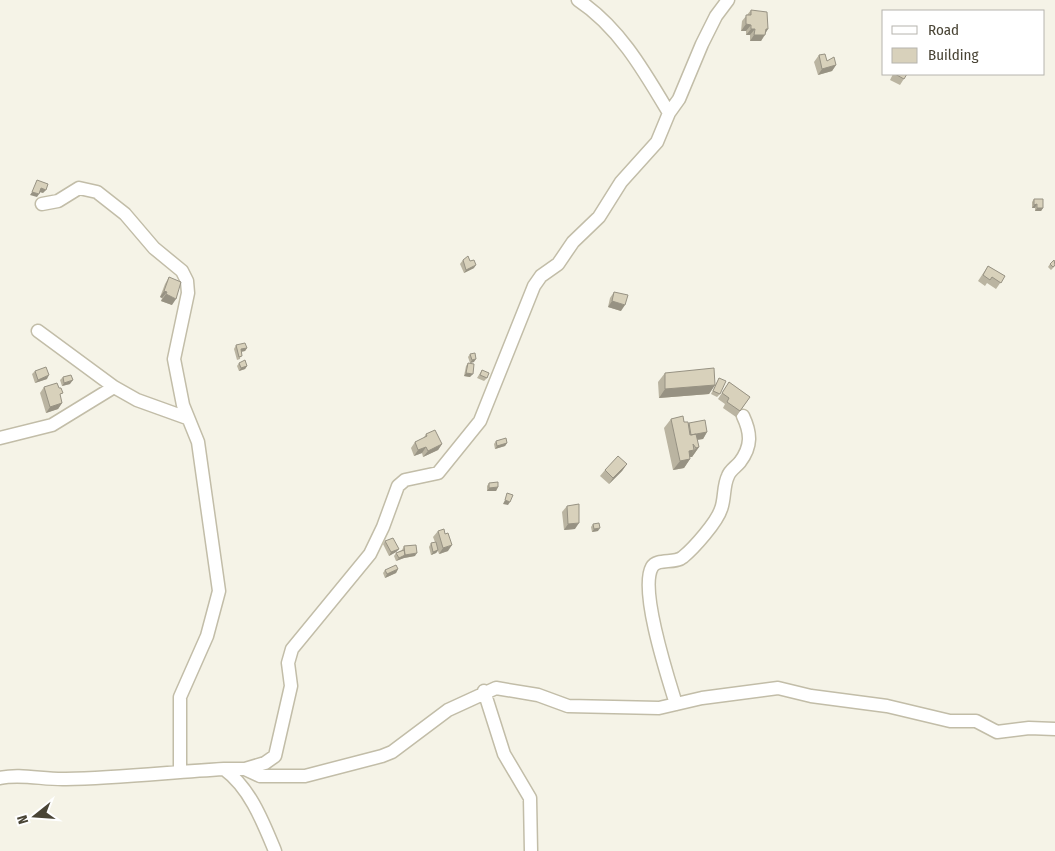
<svg xmlns="http://www.w3.org/2000/svg" width="1055" height="851" font-family="'Fira Sans Condensed',sans-serif">
<style>
.lines{fill:none;stroke-linecap:round;stroke-linejoin:round}
.minor-casing{stroke:#c2bda8;stroke-width:15}
.minor{stroke:#fff;stroke-width:12}
.wall{fill:#bab4a1}
.shaded-wall{fill:#979283}
.building{fill:#d8d1bb;stroke:#979283}
</style>
<rect width="100%" height="100%" fill="#f5f3e7"/>
<g class="lines">
<defs>
<path id="minor" d="M578 0C619 27 644 71 669 113
M42 204 58 201 79 188 97 192 125 214 154 248 182 271 187 281 188 293 174 359 183 405 198 442 219 591 207 636 180 697V771
M38 331 114 387 137 400 187 418
M0 438 52 425 114 387
M484 691 504 754 530 798 531 851
M676 704C668 678 639 590 652 567 657 558 675 564 683 557 694 548 717 522 721 509 725 499 723 486 728 476 730 470 736 467 740 462 752 446 751 433 743 416
M224 769H245L260 776H305L382 756 392 752 448 710 496 688 538 695 568 706 659 708 702 698 778 688 811 696 887 706 950 721H976L997 732 1029 728 1055 729
M245 769 265 763 275 756 291 686 288 663 292 649 370 554 383 527 398 486 405 480 438 473 480 421 534 286 541 276 558 264 573 242 599 217 621 182 657 142 669 113 679 99 702 44 716 16 728 0
M0 778C20 773 45 780 66 779 119 778 171 772 224 769 250 788 263 822 275 851"/>
</defs>
<use href="#minor" class="minor-casing"/>
<use href="#minor" class="minor"/>
</g>
<path class="wall" d="M751 10 765 33V35L761 41H750V35H746V31H741L742 21Z
M819 55 827 61 836 65 832 71 818 75 814 62Z
M893 74H907L900 85 890 80Z
M1034 199 1043 208 1041 211H1035V208H1032V202Z
M463 260 474 268 464 273 460 264Z
M1055 260V266L1051 270 1048 267 1050 264Z
M988 266 1005 276 996 289 987 283 985 286 978 281Z
M169 277 172 305 161 301 162 298 160 297 165 284Z
M614 292 621 311 608 307 610 298Z
M236 345 247 348 245 351 241 352 240 359 237 360 234 349Z
M470 354 474 362 470 363 468 357Z
M239 363 247 366 245 369 239 371 237 366Z
M468 363 470 377 464 376 466 366Z
M482 370 487 378 484 381 477 378Z
M35 371 47 379 35 383 32 374Z
M665 373 715 385 709 394 659 398 658 382Z
M63 377 70 384 62 386 60 380Z
M719 378 720 394 717 397 711 394Z
M729 382 750 397 736 417 723 408 725 404 718 399Z
M44 387 60 397 62 403 58 409 46 413 40 393Z
M671 419 688 424 689 423 707 432 703 439 697 440 699 447 692 457H690V459L684 468 673 470 664 428Z
M426 434 442 444 438 450 423 457 422 453 414 456 411 448 415 442 423 439Z
M496 441 507 443 505 446 495 449 494 444Z
M627 464 622 471 609 484 600 476 605 470Z
M489 483 498 487 496 491H487V486Z
M567 506 575 529 564 530 562 512Z
M593 524 598 531 592 532 591 527Z
M438 531 448 551 439 554 438 551 436 553 431 555 429 547 431 543 435 542 433 537Z
M385 541 399 549 396 552 389 556 383 544Z
M404 546 415 556 404 558 396 561 394 556 396 553 402 550Z
M398 569 396 573 385 578 383 573 385 570Z"/>
<path class="shaded-wall" d="M746 24 751 25 746 31H741Z
M751 29H755L750 35H746Z
M766 29H768L761 41H750L754 35Z
M836 65 832 71 818 75 822 69Z
M41 188 46 190 43 193 39 192Z
M32 192 39 194 37 197 30 195Z
M1037 204 1035 208H1032L1034 205Z
M1037 208H1043L1041 211H1035Z
M476 265 474 268 464 273 466 270Z
M164 291 167 292 162 298 160 297Z
M166 294 176 299 172 305 161 301Z
M612 301 625 305 621 311 608 307Z
M247 348 245 351 239 352 241 349Z
M476 359 474 362 470 363 472 360Z
M247 366 245 369 239 371 241 368Z
M466 373 473 374 470 377 464 376Z
M49 375 47 379 35 383 38 380Z
M73 380 70 384 62 386 64 383Z
M715 385 709 394 659 398 665 389Z
M62 403 58 409 46 413 50 407Z
M707 432 703 439 687 441 691 435Z
M507 443 505 446 495 449 497 446Z
M442 444 438 450 423 457 428 451Z
M426 447 422 453 414 456 418 450Z
M699 447 692 457H689L696 448Z
M694 450 688 459H690L684 468 673 470 680 461 689 451Z
M627 464 622 471 609 484 613 478Z
M498 487 496 491H487L489 488Z
M505 500 510 502 508 505 503 504Z
M579 523 575 529 564 530 568 524Z
M600 528 598 531 592 532 594 529Z
M452 545 448 551 439 554 443 548Z
M399 549 396 552 389 556 391 552Z
M438 550 436 553 431 555 433 552Z
M417 553 415 556 404 558 396 561 399 558 405 555Z
M398 569 396 573 385 578 387 574Z"/>
<path class="building" d="M751 10 767 12 768 29H766L765 35H754L755 29H751V25L746 24V15H751Z
M825 54 827 61 834 57 836 65 822 69 819 55Z
M895 74H907L904 79Z
M37 180 48 184 46 190 41 188 39 194 32 192Z
M1034 199H1043V208H1037V204L1034 205Z
M468 256 470 261 474 260 476 265 466 270 463 260Z
M1054 260 1055 265 1053 267 1050 264Z
M988 266 1005 276 1001 283 992 277 990 280 983 275Z
M169 277 181 282 176 299 166 294 167 292 164 291Z
M614 292 628 295 625 305 612 301Z
M245 343 247 348 241 349 242 356 239 357 236 345Z
M475 353 476 359 472 360 470 354Z
M245 360 247 366 241 368 239 363Z
M468 363 474 364 473 374 466 373Z
M46 367 49 375 38 380 35 371Z
M714 368 715 385 665 389V373Z
M482 370 489 373 487 378 480 375Z
M71 375 73 380 64 383 63 377Z
M719 378 726 381 720 394 713 391Z
M729 382 750 397 740 411 727 402 729 398 722 393Z
M57 383 59 388H61L63 393 60 394 62 403 50 407 44 387Z
M683 416 684 422H688L690 435 696 434 699 447 696 448 693 444 694 450 689 451 690 459 680 461 671 419Z
M705 420 707 432 691 435 689 423Z
M435 430 442 444 428 451 426 447 418 450 415 442 427 436 426 434Z
M506 438 507 443 497 446 496 441Z
M618 456 627 464 613 478 605 470Z
M498 482V487L489 488V483Z
M507 493 513 495 510 502 505 500Z
M579 504V523L568 524 567 506Z
M599 523 600 528 594 529 593 524Z
M444 529 445 534 448 533 452 545 443 548 438 531Z
M393 538 399 549 391 552 385 541Z
M436 542 438 550 433 552 431 543Z
M416 545 417 553 405 555 404 546Z
M404 550 405 555 399 558 396 553Z
M396 565 398 569 387 574 385 570Z"/>
<rect x="882" y="10" width="162" height="65" fill="#ffffff" stroke="#b6b4ae"/>
<rect x="892" y="26" width="25" height="8" fill="#ffffff" stroke="#b6b4ae"/>
<text x="928" y="35" font-size="15" fill="#494435">Road</text>
<rect x="892" y="48" width="25" height="15" fill="#d8d1bb" stroke="#b6b4ae"/>
<text x="928" y="60" font-size="15" fill="#494435">Building</text>
<g transform="translate(35 816) rotate(253)" stroke="#ffffff" stroke-width="4" paint-order="stroke">
<path d="M0-4L9 19L0 12L-9 19Z" fill="#494435"/>
<text y="-8" font-size="14" font-weight="bold" text-anchor="middle" fill="#494435">N</text>
</g>
</svg>
